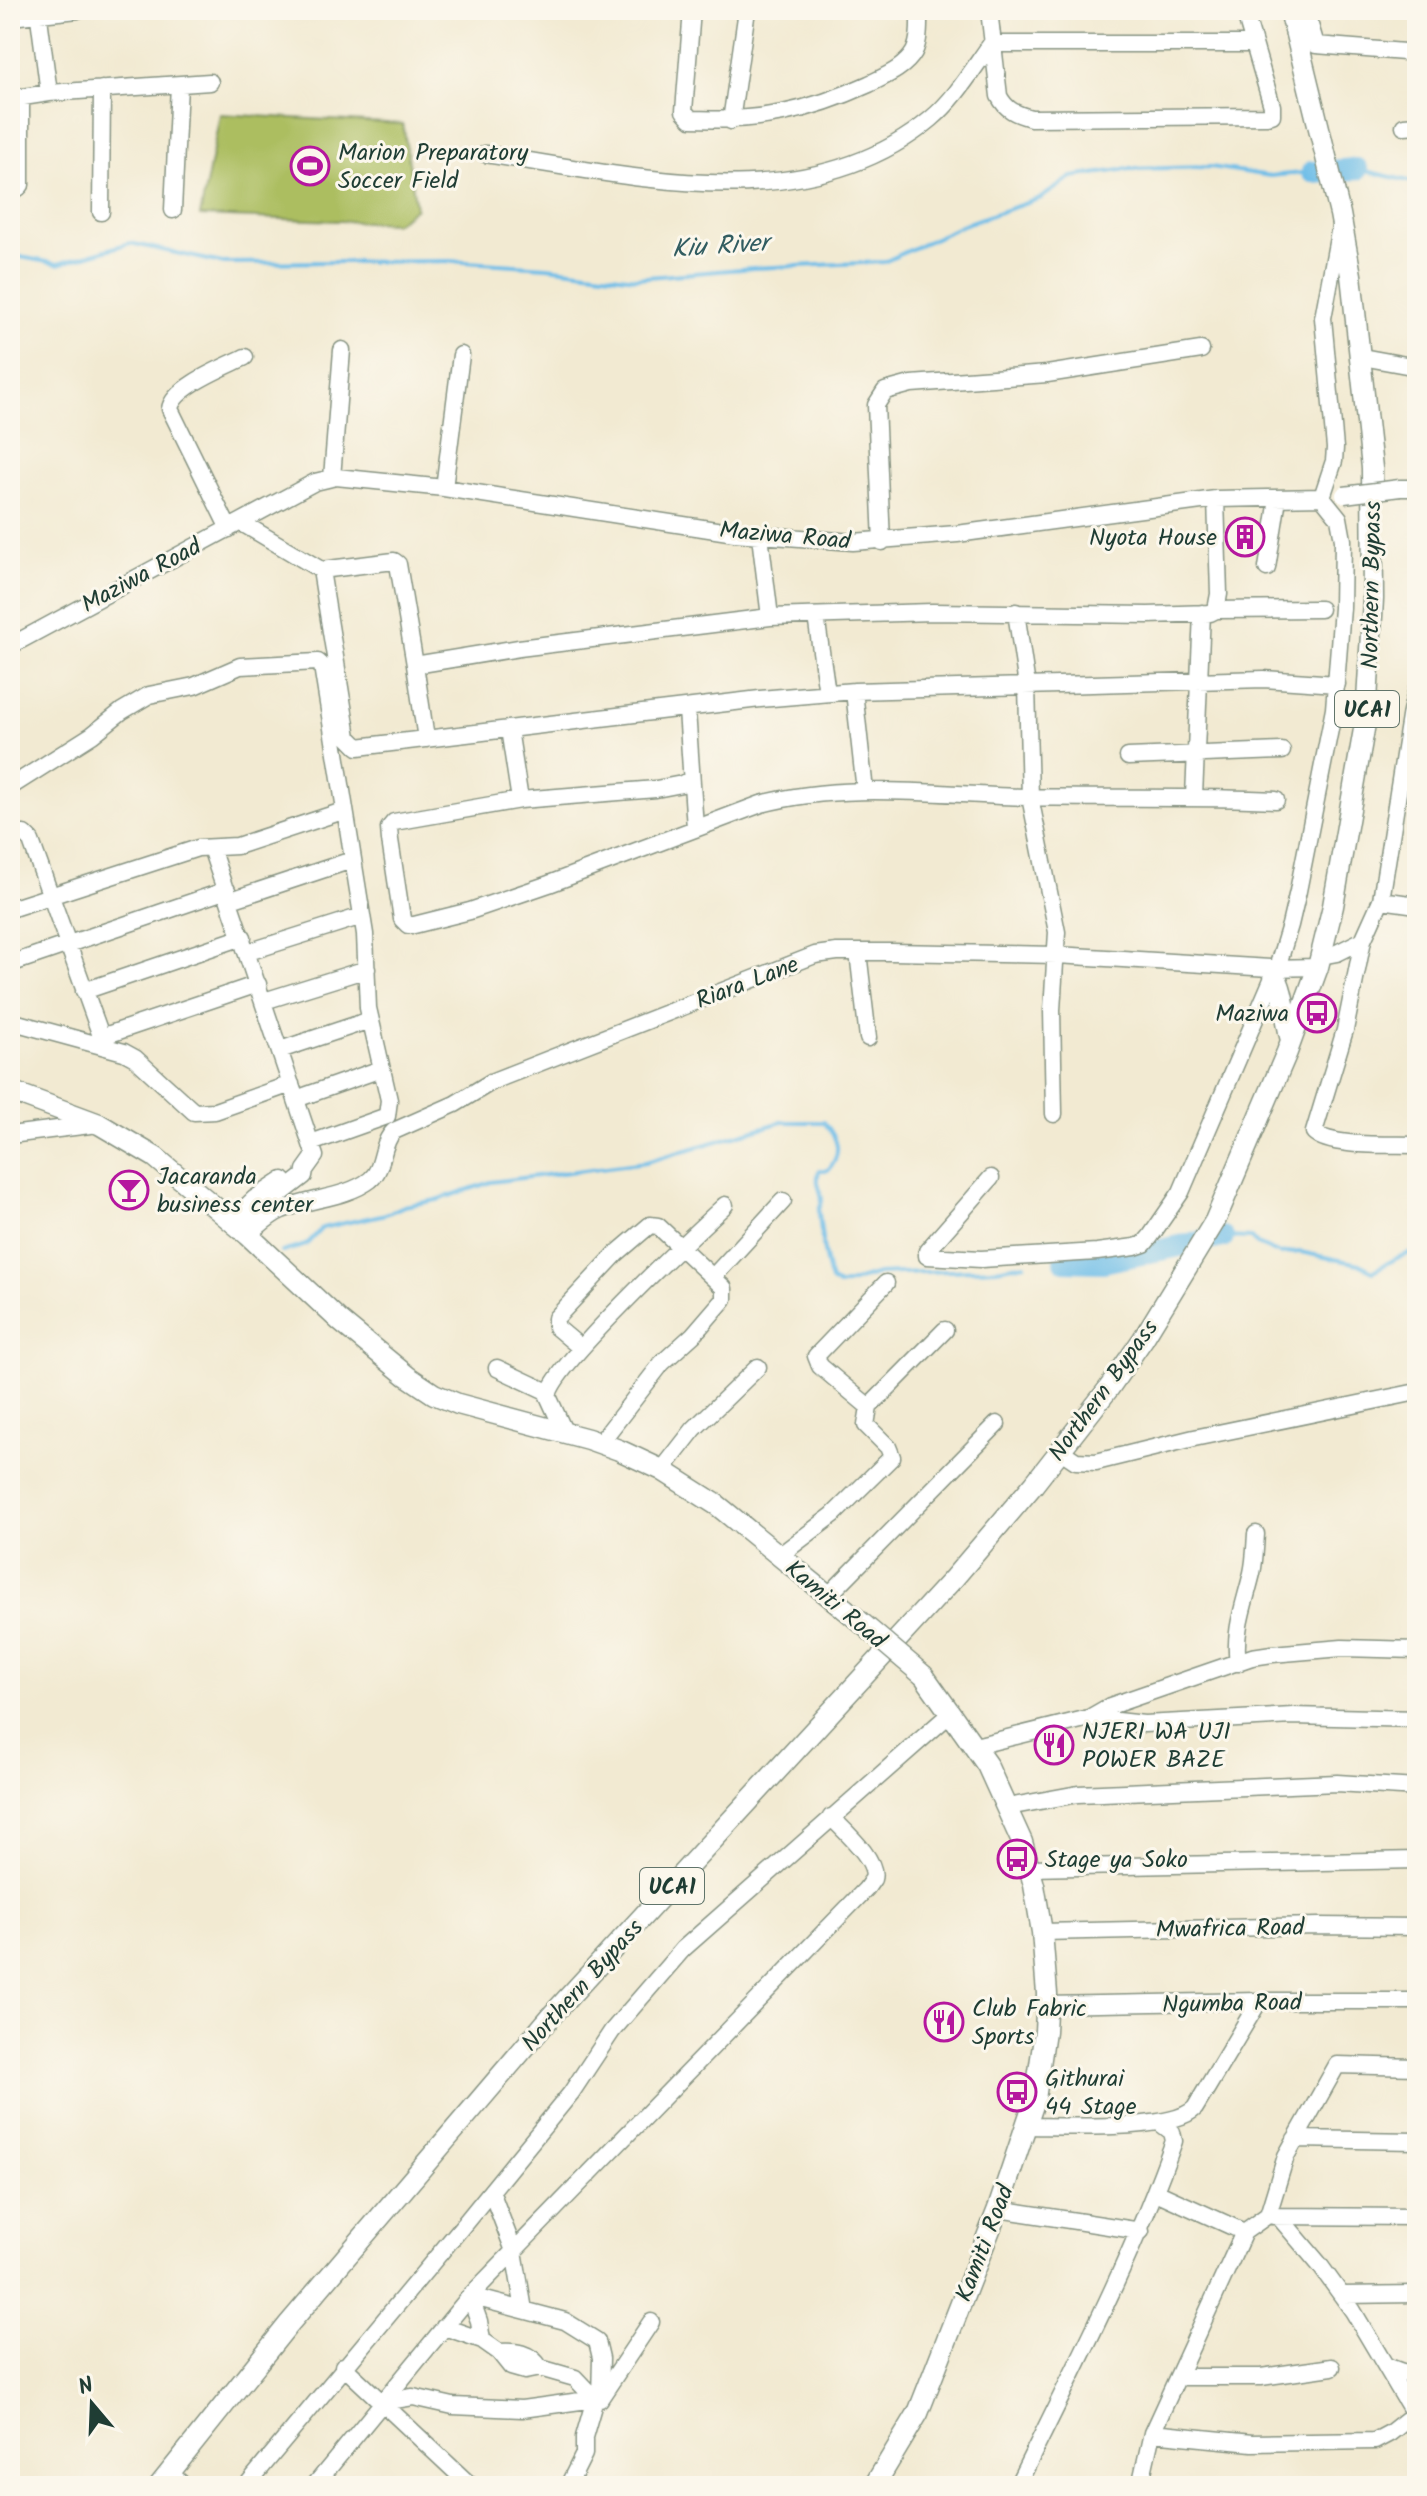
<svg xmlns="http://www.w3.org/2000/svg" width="1427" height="2496" font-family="Kalam,sans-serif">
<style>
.green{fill:#acbe61;stroke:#667e4a;stroke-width:2}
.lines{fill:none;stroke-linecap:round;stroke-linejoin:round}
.stream{stroke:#6dbde8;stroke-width:4}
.river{stroke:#6dbde8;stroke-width:22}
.minor-casing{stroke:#889483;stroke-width:19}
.major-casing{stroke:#889483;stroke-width:23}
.minor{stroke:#fff;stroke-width:16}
.major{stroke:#fff;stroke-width:20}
.minor-bridge-casing{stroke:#889483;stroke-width:19;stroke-linecap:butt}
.major-bridge-casing{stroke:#889483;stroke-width:23;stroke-linecap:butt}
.minor-bridge{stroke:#fff;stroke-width:16}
.major-bridge{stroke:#fff;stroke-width:20}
.labels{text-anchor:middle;stroke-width:6;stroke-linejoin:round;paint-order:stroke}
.shield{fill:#fbf7ec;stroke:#61756b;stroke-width:2}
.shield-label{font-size:22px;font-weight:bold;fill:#1f3d34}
.poi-label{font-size:24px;fill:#1f3d34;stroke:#fbf7ec;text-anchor:start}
.street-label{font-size:24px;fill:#1f3d34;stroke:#fbf7ec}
.water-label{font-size:26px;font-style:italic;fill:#325d61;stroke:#fbf7ec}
</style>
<rect width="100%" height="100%" fill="#fbf7ec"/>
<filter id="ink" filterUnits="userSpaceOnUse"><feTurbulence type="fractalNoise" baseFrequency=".0125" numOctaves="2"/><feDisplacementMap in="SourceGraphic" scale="16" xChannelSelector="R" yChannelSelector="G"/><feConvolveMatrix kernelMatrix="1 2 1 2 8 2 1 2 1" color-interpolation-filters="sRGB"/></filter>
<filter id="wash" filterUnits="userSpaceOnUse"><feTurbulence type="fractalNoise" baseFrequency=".006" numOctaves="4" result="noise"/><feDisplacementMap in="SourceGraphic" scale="32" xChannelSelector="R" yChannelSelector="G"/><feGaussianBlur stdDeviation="1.8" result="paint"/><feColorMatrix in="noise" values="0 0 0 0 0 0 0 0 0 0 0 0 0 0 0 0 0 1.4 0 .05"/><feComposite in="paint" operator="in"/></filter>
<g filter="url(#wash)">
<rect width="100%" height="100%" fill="#f2ead2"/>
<path class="green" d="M220 114 403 124 416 208 396 223 200 216Z"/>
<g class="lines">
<path class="stream" d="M1357 169 1417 183
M10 255 58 264 130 243 222 263 449 261 547 267 636 278 753 268 884 262 965 224 1041 198 1072 177 1129 169 1169 168 1211 167 1270 176 1312 172
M1223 1237 1252 1238 1257 1244 1280 1254 1300 1252 1359 1264 1373 1271 1399 1257 1417 1251
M282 1252 306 1245 322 1228 386 1214 404 1206 437 1200 491 1182 646 1162 782 1122H824C838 1139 843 1152 828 1170H819C815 1188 822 1188 822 1201 821 1205 818 1209 819 1213 821 1235 824 1259 831 1281L839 1286 878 1274 996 1269 1025 1264"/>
<path class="river" d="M1312 172 1357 169
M1065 1261 1103 1262 1223 1237"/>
</g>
</g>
<g filter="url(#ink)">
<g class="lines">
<defs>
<path id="minor" d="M38 10 49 93
M692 10 684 111 691 119C758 122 808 112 869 84 885 76 905 68 914 52 920 40 919 24 919 10
M989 10 999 96C1006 110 1016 114 1031 118L1267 116 1272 115V106L1244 10
M10 17 78 10
M1294 27 1310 25 1316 45 1417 53
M991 44H1254
M10 99 49 93 210 82
M731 121 747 10
M1404 126 1417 125
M485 154C630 175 806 223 931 119 956 98 972 70 991 44
M10 190 18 188 21 185V97
M173 210 179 85
M101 212 102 89
M1362 357 1417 367
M332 478 342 350
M444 488 461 355
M1400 488H1417
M242 523 321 570 394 561 398 564 415 665
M229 529 170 409C173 387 225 367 245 357
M760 536 770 617
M882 542 876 405 885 391 911 384 1047 374 1201 350
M1267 568 1278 499
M321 570 348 737 358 747 760 699 854 691 1264 679 1337 684
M1216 610 1320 609
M1016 612 1027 686 1030 797 1057 932 1052 1010 1054 1114
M816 616 827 693
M10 646 315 482 336 477 444 488 735 533 853 542 957 534 1216 499 1322 497 1334 461 1335 448 1323 318 1340 227
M854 691 865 791
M687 710 695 828
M509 729 520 800
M426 739 415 665 519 648 770 617 932 612 1148 615 1210 613 1216 610 1219 594 1216 499
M1128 757 1282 751
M691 779 682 784 656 789 520 800 394 822 389 828 390 840 402 919 408 925H414L470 911 549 884 761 804C847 781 939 795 1027 797 1110 799 1193 796 1276 800
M10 787 92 735 122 711 149 695 194 686 240 666 318 662 322 666 365 934 368 1008 389 1100 387 1116 311 1143
M1194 796 1202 613
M10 836 24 834 31 841 105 1047
M211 848 315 1156 305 1170 304 1176 260 1210 245 1226
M231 900 352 860
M1381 900 1417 905
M10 909 198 848 237 846 343 811
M1363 940 1345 1030 1314 1132C1330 1148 1393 1144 1417 1145
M248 952 362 916
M858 952 868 1038
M1321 956 1337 953 1363 940 1381 900 1411 711 1417 689
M10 964 227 890
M84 991 243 937
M264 1001 367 969
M10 1021 124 1052 135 1058 194 1112 215 1111 291 1084
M101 1037 258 984
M280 1050 370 1020
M296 1099 381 1069
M10 1135 98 1124
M991 1178 927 1251V1256L981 1259 1097 1252 1135 1247 1144 1244 1150 1237 1181 1192 1277 968 1290 925 1298 891 1334 709 1342 608 1343 540 1339 518 1322 497
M231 1221 254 1199 283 1180
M248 1235C259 1226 269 1215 282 1210 310 1198 346 1198 370 1180 385 1168 380 1144 394 1131L455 1104 493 1081 815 955 837 952H891L1057 955 1270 968 1318 967
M714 1276 783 1201
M581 1348 556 1327V1318L616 1254 650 1225 658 1226 724 1288V1299L693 1335 662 1363 600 1443
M497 1368 548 1392
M869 1407 820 1366 816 1356 886 1283
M564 1431 548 1396C553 1365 695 1233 725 1205
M1061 1451 1076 1461 1096 1462 1194 1438 1417 1392
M662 1470 694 1429 758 1367
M779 1556 833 1515 892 1457 888 1447 866 1425 869 1407 945 1330
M828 1596 997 1424
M1238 1663C1233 1632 1245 1603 1252 1573 1255 1560 1255 1547 1256 1534
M1089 1718 1144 1724 1293 1716 1417 1719
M975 1746 1089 1718 1110 1706 1252 1657 1272 1654 1342 1648 1417 1650
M1008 1807 1078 1794 1337 1783 1417 1788
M1030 1868 1417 1860
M1042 1932 1319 1926 1417 1927
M1046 2005 1259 2001H1417
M1027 2126C1062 2126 1172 2132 1195 2108L1259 2001
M1295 2139 1417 2141
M491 2191 514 2251 524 2310
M1156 2192 1244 2232 1268 2215 1286 2156 1337 2065 1417 2067
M998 2209 1141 2231
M1273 2216 1417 2217
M1280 2218 1319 2264 1353 2311 1417 2419
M1342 2295 1417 2294
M470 2296 565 2321 597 2341 601 2358 600 2399H595L584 2437V2454L568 2486
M470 2296 479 2321 482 2340
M444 2327 482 2340 499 2352 511 2367 525 2371 540 2368 575 2378 595 2399
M499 2352C515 2351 531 2352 540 2368
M343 2366 471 2486
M1386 2366 1405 2373 1417 2372
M1179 2377H1261L1332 2367
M601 2397 651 2322
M382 2402 413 2397 453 2406 522 2409 595 2399
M1152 2433 1252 2443 1375 2441 1390 2433 1414 2414
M169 2473 185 2486
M246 2486 461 2228 571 2093 612 2031 683 1949 951 1713
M314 2486 470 2296 866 1889C866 1889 873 1879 873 1879 879 1860 842 1829 831 1817
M1017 2486C1073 2372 1131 2261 1174 2141L1172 2132 1160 2123
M1140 2486 1152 2433 1244 2232"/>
<path id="major" d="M1274 974C1285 991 1285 1020 1291 1040
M10 1091 99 1124 155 1157 248 1235 340 1321 407 1376 434 1394 458 1404 588 1439 619 1450 662 1470 717 1505 845 1609
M159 2486 288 2325 554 2013 954 1578 1034 1484 1109 1388 1143 1339 1215 1221 1287 1052 1318 967 1333 906 1366 718 1373 599 1372 468 1351 275 1340 214 1290 10
M874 2486 918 2413 998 2209 1035 2099 1045 2031 1047 1994 1042 1932 1034 1885 1022 1842 987 1765 924 1676"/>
</defs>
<use href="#minor" class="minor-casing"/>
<use href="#major" class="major-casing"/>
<use href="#minor" class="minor"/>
<use href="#major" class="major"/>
<defs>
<path id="minor-bridge" d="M1344 495 1400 488"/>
<path id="major-bridge" d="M845 1609 924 1676"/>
</defs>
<use href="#minor-bridge" class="minor-bridge-casing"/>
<use href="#major-bridge" class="major-bridge-casing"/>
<use href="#minor-bridge" class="minor-bridge"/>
<use href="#major-bridge" class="major-bridge"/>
</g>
</g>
<defs>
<symbol id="stadium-ring" viewBox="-11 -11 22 22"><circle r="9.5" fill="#fbf7ec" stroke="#b5179e" stroke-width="1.5"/><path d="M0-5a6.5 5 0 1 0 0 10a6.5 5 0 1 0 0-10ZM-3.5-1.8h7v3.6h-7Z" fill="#b5179e"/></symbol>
<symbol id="building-ring" viewBox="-11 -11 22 22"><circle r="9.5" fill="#fbf7ec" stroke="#b5179e" stroke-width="1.5"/><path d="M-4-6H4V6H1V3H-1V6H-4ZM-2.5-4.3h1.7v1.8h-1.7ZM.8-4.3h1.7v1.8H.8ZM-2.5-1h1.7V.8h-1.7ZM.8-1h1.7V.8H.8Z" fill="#b5179e"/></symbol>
<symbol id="bus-ring" viewBox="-11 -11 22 22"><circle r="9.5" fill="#fbf7ec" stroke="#b5179e" stroke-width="1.5"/><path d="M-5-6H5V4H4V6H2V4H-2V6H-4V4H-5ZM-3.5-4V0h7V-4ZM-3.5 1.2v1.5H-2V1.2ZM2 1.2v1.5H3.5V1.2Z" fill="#b5179e"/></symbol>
<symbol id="bar-ring" viewBox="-11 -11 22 22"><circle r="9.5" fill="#fbf7ec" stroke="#b5179e" stroke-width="1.5"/><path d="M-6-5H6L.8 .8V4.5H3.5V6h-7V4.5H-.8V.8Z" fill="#b5179e"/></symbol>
<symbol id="restaurant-ring" viewBox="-11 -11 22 22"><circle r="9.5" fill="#fbf7ec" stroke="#b5179e" stroke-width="1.5"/><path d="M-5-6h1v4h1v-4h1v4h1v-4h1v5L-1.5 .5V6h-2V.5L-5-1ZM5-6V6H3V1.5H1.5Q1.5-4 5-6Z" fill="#b5179e"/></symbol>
</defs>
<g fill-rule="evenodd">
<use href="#stadium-ring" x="288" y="144" width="44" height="44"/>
<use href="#building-ring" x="1223" y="515" width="44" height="44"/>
<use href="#bus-ring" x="1295" y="991" width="44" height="44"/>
<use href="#bar-ring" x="107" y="1168" width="44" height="44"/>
<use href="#restaurant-ring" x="1032" y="1723" width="44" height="44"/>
<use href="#bus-ring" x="995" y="1837" width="44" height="44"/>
<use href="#restaurant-ring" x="922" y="2000" width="44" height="44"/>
<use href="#bus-ring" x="995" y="2070" width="44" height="44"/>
</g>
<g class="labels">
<g class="shield">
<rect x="1335" y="691" width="64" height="36" rx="6"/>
<rect x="640" y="1868" width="64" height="36" rx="6"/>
</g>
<g class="shield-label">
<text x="1367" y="717">UCA1</text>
<text x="672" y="1894">UCA1</text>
</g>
<g class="poi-label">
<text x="338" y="160">Marion Preparatory<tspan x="338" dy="28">Soccer Field</tspan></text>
<text x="1217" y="545" text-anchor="end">Nyota House</text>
<text x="1289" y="1021" text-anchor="end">Maziwa</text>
<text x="157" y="1184">Jacaranda<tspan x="157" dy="28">business center</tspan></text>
<text x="1082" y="1739">NJERI WA UJI<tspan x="1082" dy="28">POWER BAZE</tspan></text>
<text x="1045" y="1867">Stage ya Soko</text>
<text x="972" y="2016">Club Fabric<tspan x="972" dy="28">Sports</tspan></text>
<text x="1045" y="2086">Githurai<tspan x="1045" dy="28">44 Stage</tspan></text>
</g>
<g class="street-label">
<text transform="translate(785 535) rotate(5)" y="8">Maziwa Road</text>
<text transform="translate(141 575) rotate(-28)" y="8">Maziwa Road</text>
<text transform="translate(1371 585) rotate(-89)" y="8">Northern Bypass</text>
<text transform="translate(747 982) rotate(-21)" y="8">Riara Lane</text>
<text transform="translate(1103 1390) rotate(-54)" y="8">Northern Bypass</text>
<text transform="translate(836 1604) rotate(40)" y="8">Kamiti Road</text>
<text transform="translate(1230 1928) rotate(-1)" y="8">Mwafrica Road</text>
<text transform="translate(582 1985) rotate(-48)" y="8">Northern Bypass</text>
<text transform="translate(1232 2003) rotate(-1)" y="8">Ngumba Road</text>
<text transform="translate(984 2243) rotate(-69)" y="8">Kamiti Road</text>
</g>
<g class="water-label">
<text transform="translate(720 245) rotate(-4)" y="9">Kiu River</text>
</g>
</g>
<rect width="1427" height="2496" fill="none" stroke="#fbf7ec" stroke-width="40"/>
<g transform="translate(92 2404) rotate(341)" stroke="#fbf7ec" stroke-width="6" paint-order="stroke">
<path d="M0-6L14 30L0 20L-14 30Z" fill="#1f3d34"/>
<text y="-12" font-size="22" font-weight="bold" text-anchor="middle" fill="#1f3d34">N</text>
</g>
</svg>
